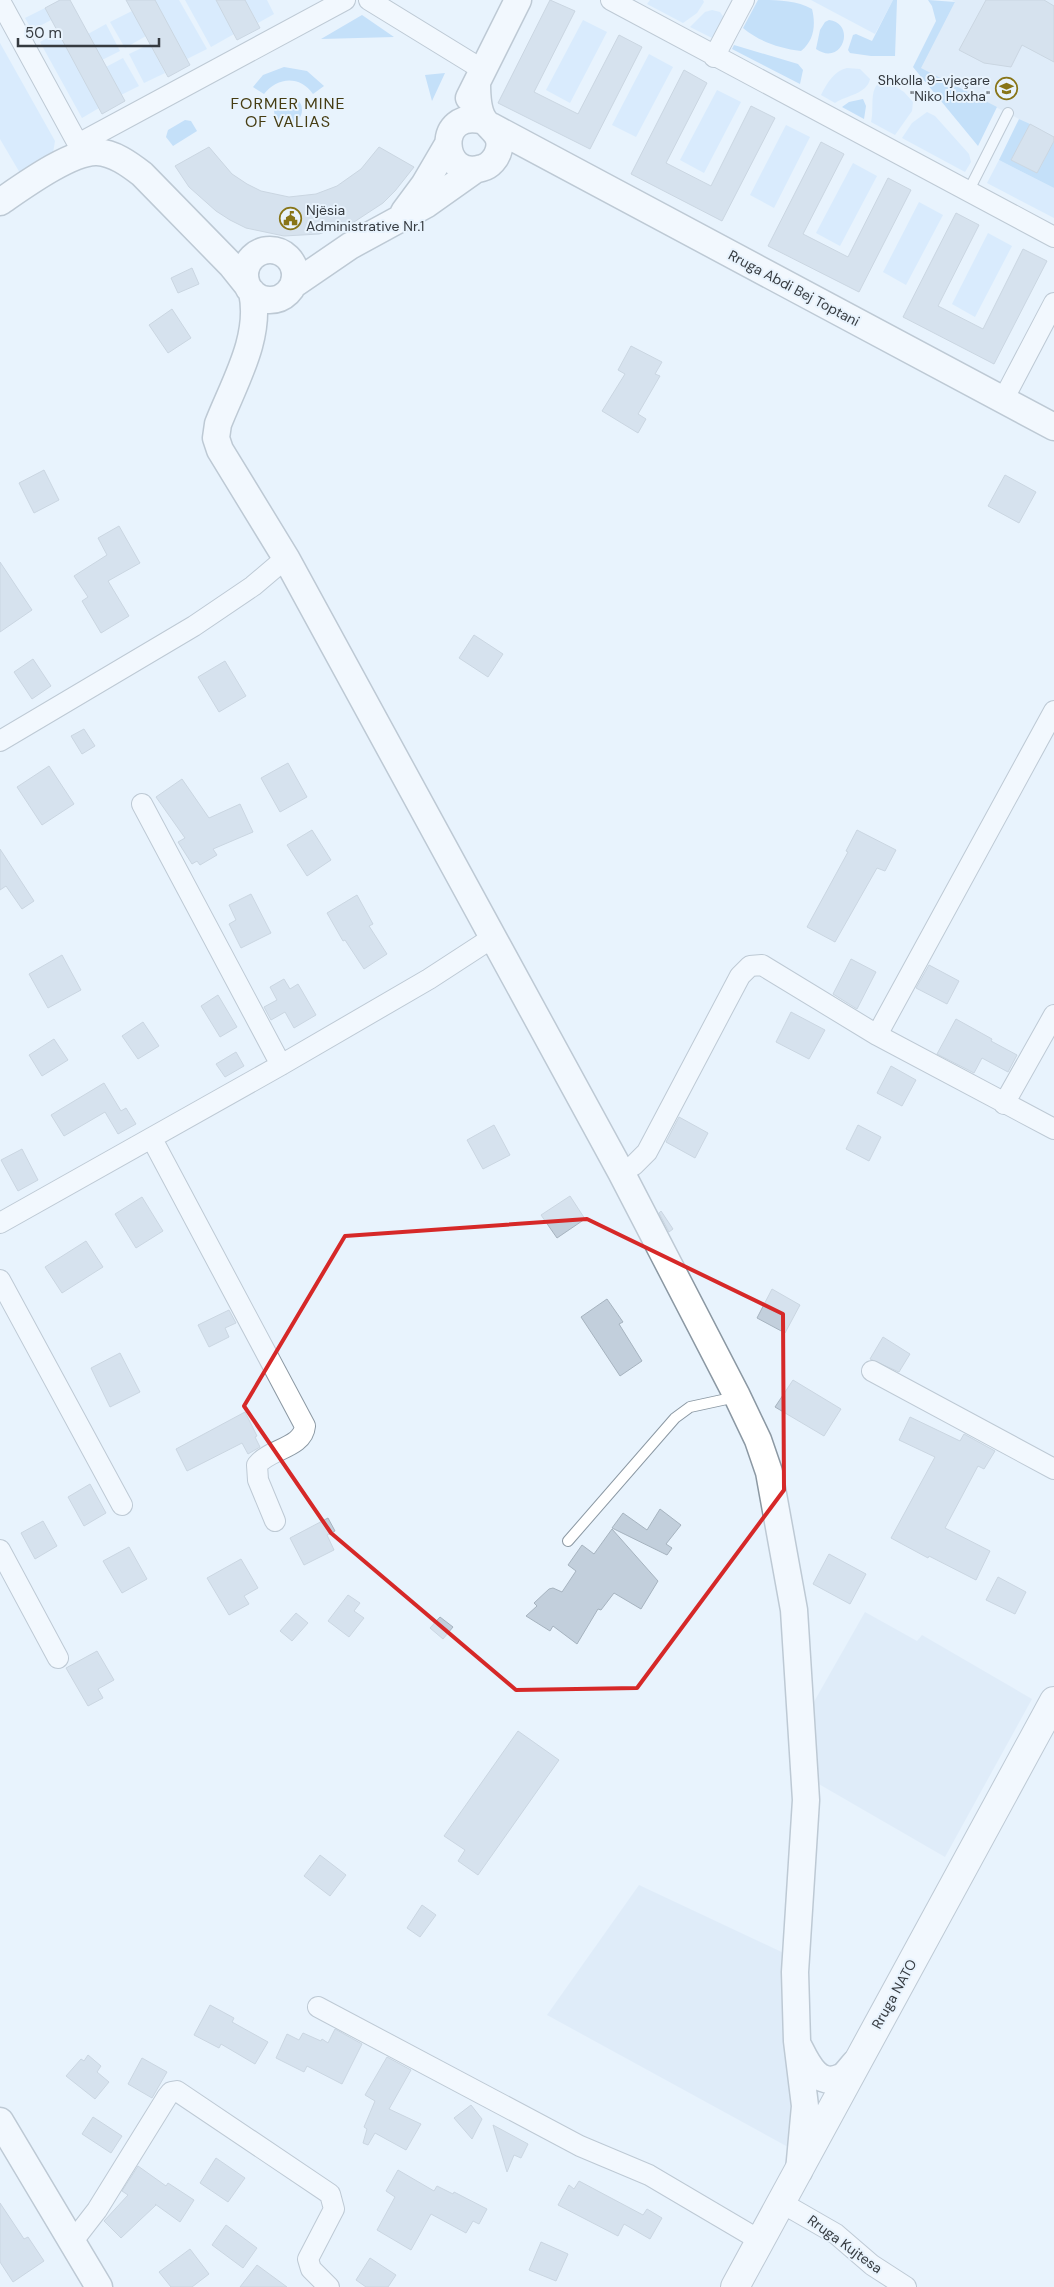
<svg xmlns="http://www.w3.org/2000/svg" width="1054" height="2287" font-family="'DM Sans',sans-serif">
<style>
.built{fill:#d6e5f4}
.green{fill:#c7e3fd}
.forest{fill:#99c9f4}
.building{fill:#c2cfdc;stroke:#a6b3bf}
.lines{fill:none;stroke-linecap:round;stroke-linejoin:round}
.service-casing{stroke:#8b98a3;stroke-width:12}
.minor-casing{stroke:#8b98a3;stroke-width:22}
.tertiary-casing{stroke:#8b98a3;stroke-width:29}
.secondary-casing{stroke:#8b98a3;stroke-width:30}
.service{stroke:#fff;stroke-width:10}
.minor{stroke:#fff;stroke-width:20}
.tertiary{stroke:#fff;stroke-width:26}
.secondary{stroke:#fff;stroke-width:28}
.marked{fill:none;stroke:#d62828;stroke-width:4;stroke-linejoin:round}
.labels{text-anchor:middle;stroke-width:4;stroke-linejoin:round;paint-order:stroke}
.poi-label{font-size:14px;fill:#363b40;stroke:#e8f3fd;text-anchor:end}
.street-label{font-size:14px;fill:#363b40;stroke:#e8f3fd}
.quarter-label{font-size:16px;letter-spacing:1px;fill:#463d13;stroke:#e8f3fd}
</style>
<rect width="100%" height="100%" fill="#e8f3fd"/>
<path class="built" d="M952 0H1054V137L920 68 955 2Z
M865 1612 917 1641 922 1635 1032 1699 945 1857 817 1783 811 1707Z
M639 1885 786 1954 784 2032 792 2110 788 2147 547 2015Z"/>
<path class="green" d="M155 0H179L207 49 187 59Z
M185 0H216L234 34 211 47Z
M245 0H267L274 14 258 23Z
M650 0H703L704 2 697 13 683 23 647 4Z
M811 0H893L875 34Z
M45 8 51 20 32 30 25 18Z
M712 10 720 12 725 19 714 39 690 27 705 12Z
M132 11 146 36 125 48 110 22Z
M583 20 607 32 570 103 546 90Z
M106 24 120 51 102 60 88 34Z
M58 32 99 108 82 118 40 42Z
M0 43 55 141 53 153 20 173 0 139Z
M150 44 165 73 144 83 129 54Z
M649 54 673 67 636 137 612 125Z
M123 58 139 86 121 95 106 67Z
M847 68 860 69 870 79C867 94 847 95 835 103L821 95C827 83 834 71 847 68Z
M885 80 904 92 913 102 912 111 895 135 871 122C875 109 867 84 885 80Z
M717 90 741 102 704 173 680 160Z
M927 112 935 116 969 154 971 162 965 172 902 138 912 123Z
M786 125 810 137 774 208 750 195Z
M999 160 1054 188V218L987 183Z
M853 163 877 176 840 246 816 233Z
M919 202 943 215 906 285 883 272Z
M988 233 1012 246 975 317 952 304Z"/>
<path class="forest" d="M758 0C777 0 796 0 812 9 816 25 814 41 801 51 779 48 760 42 743 28Z
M893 0H897L895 56H871L850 53 848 50 853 35 856 34 872 41Z
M928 0 955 2 921 68 997 107 978 146 913 67 936 21 932 6Z
M362 15 394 37 321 39Z
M829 20C857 24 842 67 816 49L820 30 825 22Z
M734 45 798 64 803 70 800 84 732 49Z
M284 67 307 71 324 86 313 94C300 75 277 77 264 94L253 87 263 75Z
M445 73 432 101 425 75Z
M274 110a14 14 0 1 1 28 0a14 14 0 1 1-28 0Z
M863 99 866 106 864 119 842 107 849 102Z
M1019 119 1030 124 1011 160 1037 173 1054 141V188L999 160Z
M185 120 191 121 197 131 173 146 166 137 168 130Z"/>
<path class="building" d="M60 0H70L125 101 102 114 45 8Z
M126 0H155L190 65 168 77Z
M216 0H245L260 28 237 40Z
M550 0 575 11 534 92 578 114 619 35 642 47 590 149 498 103Z
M986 0H1044L1054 6V62L1022 45 1011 67 984 63 959 50Z
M684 70 707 83 666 163 711 186 751 106 775 118 722 221 631 174Z
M1030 124 1054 137V141L1037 173 1011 160Z
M821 142 844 154 803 234 848 257 888 178 911 190 859 292 768 246Z
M209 147 232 174 247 184 261 191 289 197 316 194 337 186 361 169 379 147 414 167 395 191 383 203 354 222 319 234 284 236 246 228 230 220 216 211 189 187 175 166Z
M956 213 979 225 938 306 983 329 1023 249 1047 261 994 364 903 317Z
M192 268 199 284 178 293 171 278Z
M172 309 191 338 168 353 149 325Z
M631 346 662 362 655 374 660 376 638 414 646 419 638 433 602 411 625 374 618 370Z
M44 470 59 500 34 513 19 483Z
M1005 475 1036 492 1019 523 988 506Z
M119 526 140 563 108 581 129 616 101 633 82 601 88 597 74 576 107 555 98 538Z
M0 562 32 610 0 632Z
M474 635 503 654 488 677 459 658Z
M33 659 51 686 32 699 14 672Z
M225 661 246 696 219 712 198 677Z
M84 729 95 746 82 754 71 736Z
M288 763 307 797 280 812 261 778Z
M49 766 74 804 42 825 17 787Z
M182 779 209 818 240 804 253 832 213 849 217 855 200 865 197 861 192 864 178 842 185 838 156 797Z
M312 830 331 860 307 876 287 845Z
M857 830 896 850 885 871 877 868 835 942 807 927 848 852 846 851Z
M0 849 34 901 22 909 6 886 0 890Z
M251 894 271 933 241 948 229 924 236 920 229 905Z
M357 895 373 924 369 926 387 954 364 969 345 940 343 941 327 913Z
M62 955 81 990 48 1008 29 974Z
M851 959 876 972 857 1009 833 994Z
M929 965 959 981 947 1004 916 988Z
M284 979 290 989 298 984 316 1015 294 1028 285 1012 271 1020 264 1007 277 1000 270 987Z
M218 995 237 1027 220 1037 201 1006Z
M791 1012 825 1030 809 1059 776 1042Z
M956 1019 992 1039 991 1041 1017 1055 1008 1072 982 1058 974 1073 937 1054Z
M143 1022 159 1046 138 1059 122 1036Z
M54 1039 68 1060 42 1076 29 1055Z
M236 1052 244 1066 225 1077 216 1064Z
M891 1066 916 1080 902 1106 877 1093Z
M104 1083 121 1111 126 1108 136 1124 118 1134 105 1112 64 1136 51 1115Z
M679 1117 708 1133 695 1158 666 1142Z
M494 1125 510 1155 483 1169 467 1140Z
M858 1125 881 1137 869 1161 846 1149Z
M22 1149 38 1180 18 1191 1 1160Z
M570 1196 585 1219 557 1238 541 1215Z
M142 1197 163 1231 136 1248 115 1214Z
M661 1211 673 1229 669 1232 659 1213Z
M86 1241 103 1267 62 1293 45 1267Z
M772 1289 800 1305 785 1333 757 1318Z
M607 1299 623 1322 619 1324 642 1361 620 1376 581 1317Z
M229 1310 236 1323 225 1328 229 1337 209 1347 198 1325Z
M883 1337 910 1354 899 1372 870 1359Z
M120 1353 140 1392 110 1407 91 1368Z
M793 1380 841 1409 824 1436 775 1407Z
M245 1412 257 1436 255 1437 260 1447 248 1454 242 1443 187 1471 176 1449Z
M910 1417 960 1441 964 1434 995 1451 984 1469 978 1466 945 1528 990 1551 976 1580 929 1556 928 1558 891 1538 935 1457 899 1440Z
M90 1484 106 1513 84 1526 68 1497Z
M660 1509 681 1525 666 1544 672 1548 667 1555 612 1528 623 1513 647 1530Z
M328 1518 335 1531 327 1535 334 1550 304 1565 290 1538Z
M43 1521 57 1546 35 1559 21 1533Z
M612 1529 658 1581 641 1609 614 1593 601 1610 598 1609 577 1644 553 1626 550 1631 526 1616 537 1606 534 1603 549 1589 553 1588 562 1592 576 1571 568 1565 582 1545 594 1554Z
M129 1547 147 1579 122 1593 103 1561Z
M829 1554 866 1574 850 1604 813 1584Z
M241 1559 258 1588 244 1596 249 1604 229 1615 207 1578Z
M998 1577 1026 1592 1015 1614 986 1600Z
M348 1595 360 1603 354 1611 364 1618 349 1637 328 1621Z
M296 1613 308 1623 292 1641 280 1631Z
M440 1617 453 1627 443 1639 430 1628Z
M97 1651 114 1680 98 1689 103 1698 88 1706 66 1668Z
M518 1731 559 1760 478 1875 458 1861 465 1850 444 1836Z
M320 1855 346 1875 330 1896 304 1876Z
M422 1905 436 1915 420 1937 407 1928Z
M210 2005 234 2018 232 2022 268 2042 255 2064 221 2044 219 2048 194 2035Z
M335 2029 362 2044 342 2084 307 2066 304 2072 276 2058 287 2034 299 2040 303 2033 321 2041 322 2039 328 2043Z
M88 2055 101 2066 97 2072 109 2082 95 2099 66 2076 81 2059 84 2061Z
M387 2057 411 2070 389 2109 421 2124 406 2150 375 2133 368 2145 363 2143 367 2129 364 2127 375 2101 365 2095Z
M142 2058 167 2072 152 2098 128 2084Z
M471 2105 482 2119 472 2139 454 2118Z
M93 2117 122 2136 111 2153 82 2134Z
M493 2125 528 2144 521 2158 514 2155 507 2172Z
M216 2158 245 2178 228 2202 200 2183Z
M138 2166 166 2186 168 2183 194 2200 180 2222 155 2204 156 2205 121 2238 104 2221 128 2195 122 2191Z
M398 2170 434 2191 437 2186 453 2194 454 2192 487 2209 479 2224 473 2221 466 2233 431 2214 411 2250 377 2230 395 2197 386 2191Z
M579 2181 643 2215 647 2209 662 2218 650 2239 624 2224 618 2236 558 2205 569 2185 574 2189Z
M0 2203 24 2239 28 2237 44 2261 13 2282 0 2262Z
M226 2225 257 2248 243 2268 212 2245Z
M541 2242 568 2254 556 2281 529 2270Z
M190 2249 209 2274 192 2287H171L159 2272Z
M370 2258 396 2275 388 2287H366L356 2280Z
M257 2265 287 2287H240Z"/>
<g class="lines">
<defs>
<path id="service" d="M969 190 1008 113
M568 1541 675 1418 690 1407 736 1397"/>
<path id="minor" d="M369 0 483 70
M611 0 1054 237
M0 1 78 144 82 154
M714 57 744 0
M78 144 345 0
M1003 400 1054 303
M0 741 194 626 253 586 286 558
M142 804 281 1065
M877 1035 1054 711
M1004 1104 1054 1015
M152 1139 305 1426C303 1448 269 1449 257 1465L258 1480 275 1521
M621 1172 634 1165 647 1152 740 976 750 966 762 965 877 1035 1054 1129
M0 1223 281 1065 429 979 492 938
M0 1280 122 1505
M872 1371 1054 1469
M0 1550 58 1658
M318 2007 580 2146 649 2175 761 2241
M782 2203 836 2234 872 2265 906 2287
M73 2241 97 2210 167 2097 171 2092 177 2091 330 2194 334 2209 308 2259 311 2269 329 2287"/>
<path id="tertiary" d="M477 83C477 95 477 110 484 120 491 130 502 134 499 149 497 158 490 166 482 168 440 182 434 107 484 121
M469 98 518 0
M491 126 1054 427
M0 202C22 187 71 151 97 152 114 153 129 164 142 174L231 265 247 285
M404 212 424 185 448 144
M245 275a25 25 0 1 1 50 0a25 25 0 1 1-50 0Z
M293 285 350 246 427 204 475 170
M252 292C262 337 234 383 218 424L216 438 220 450 286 558 621 1172 737 1396 758 1440 769 1472 794 1610 806 1800 795 1972 797 2041 805 2106 799 2171
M799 2047C807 2063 818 2088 841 2077 846 2075 851 2067 855 2063
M0 2121 99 2287"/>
<path id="secondary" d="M735 2287 1054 1701"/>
</defs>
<use href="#service" class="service-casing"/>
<use href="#minor" class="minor-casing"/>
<use href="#tertiary" class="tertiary-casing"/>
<use href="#secondary" class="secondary-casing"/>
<use href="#service" class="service"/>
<use href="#minor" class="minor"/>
<use href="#tertiary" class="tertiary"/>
<use href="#secondary" class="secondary"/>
</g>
<path d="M0 0H1054V2287H0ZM587 1219 783 1314 784 1490 637 1688 516 1690 331 1533 244 1406 345 1236Z" fill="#e8f3fd" fill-opacity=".55" fill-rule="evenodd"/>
<path class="marked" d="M587 1219 783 1314 784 1490 637 1688 516 1690 331 1533 244 1406 345 1236Z"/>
<defs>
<symbol id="school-ring" viewBox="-11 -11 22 22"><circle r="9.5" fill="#e8f3fd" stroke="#887518" stroke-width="1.5"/><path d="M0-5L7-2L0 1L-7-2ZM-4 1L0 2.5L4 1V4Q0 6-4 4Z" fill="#887518"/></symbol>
<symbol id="civic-ring" viewBox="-11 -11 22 22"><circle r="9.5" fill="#e8f3fd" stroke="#887518" stroke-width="1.5"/><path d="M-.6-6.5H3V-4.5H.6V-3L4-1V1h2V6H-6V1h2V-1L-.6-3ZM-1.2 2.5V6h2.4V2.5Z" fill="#887518"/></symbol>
</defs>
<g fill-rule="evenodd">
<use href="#school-ring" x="994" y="76" width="25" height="25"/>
<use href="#civic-ring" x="278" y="206" width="25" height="25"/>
</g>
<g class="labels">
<g class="poi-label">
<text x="990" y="85">Shkolla 9-vjeçare<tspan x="990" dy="16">"Niko Hoxha"</tspan></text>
<text x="306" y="215" text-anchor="start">Njësia<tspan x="306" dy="16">Administrative Nr.1</tspan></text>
</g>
<g class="street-label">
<text transform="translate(794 288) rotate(28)" y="5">Rruga Abdi Bej Toptani</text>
<text transform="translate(894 1994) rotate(-61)" y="5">Rruga NATO</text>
<text transform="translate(845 2244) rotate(36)" y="5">Rruga Kujtesa</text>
</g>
<g class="quarter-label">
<text x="288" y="109">FORMER MINE<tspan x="288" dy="18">OF VALIAS</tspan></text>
</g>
</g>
<path d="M18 38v8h141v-8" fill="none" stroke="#363b40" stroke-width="2.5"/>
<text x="25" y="38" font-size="15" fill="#363b40" stroke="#e8f3fd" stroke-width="4" paint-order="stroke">50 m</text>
</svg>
